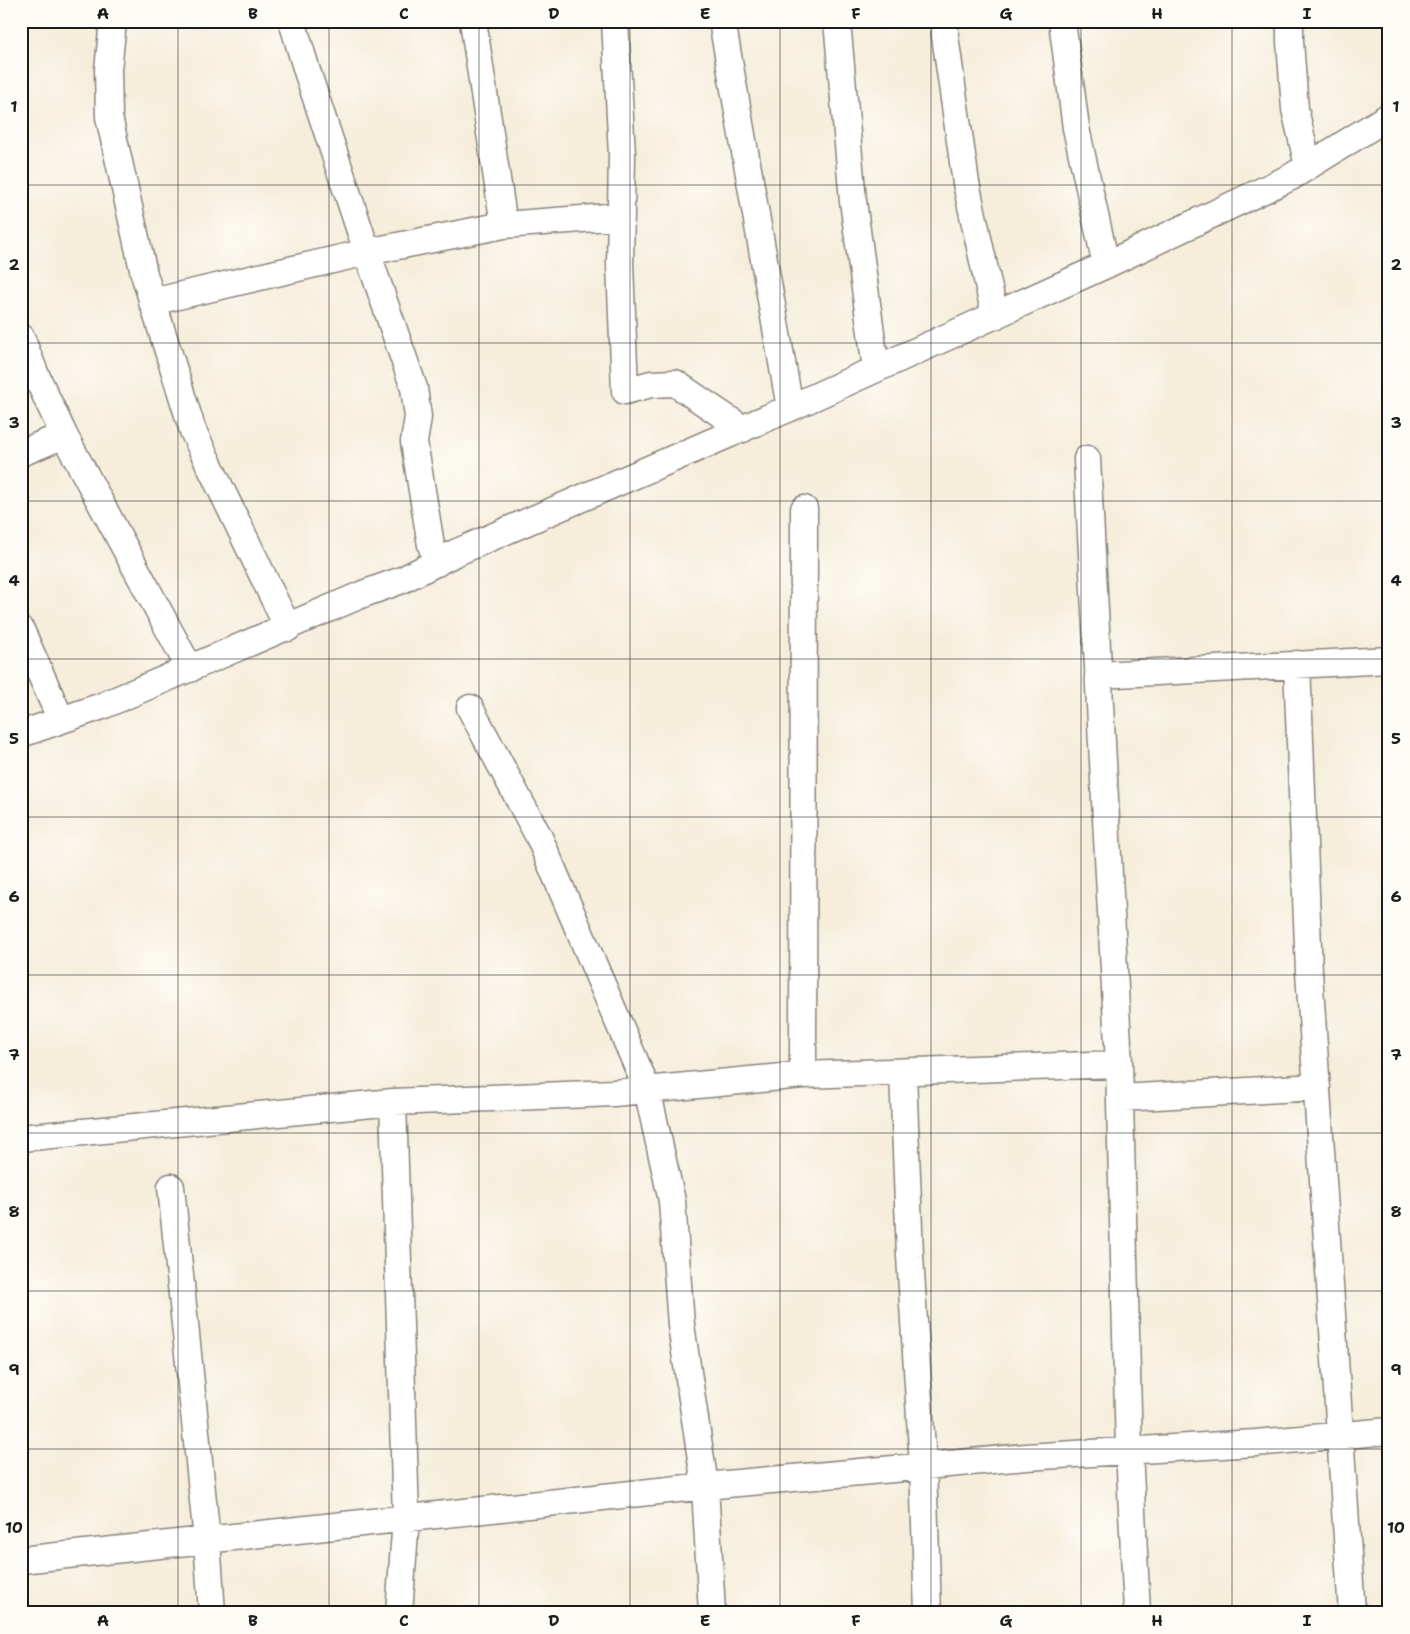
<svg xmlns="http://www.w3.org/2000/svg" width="1410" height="1634" font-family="'Shantell Sans',sans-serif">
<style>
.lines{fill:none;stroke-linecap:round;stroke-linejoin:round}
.street-casing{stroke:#89847b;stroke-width:29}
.street{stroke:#fff;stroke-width:26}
.grid{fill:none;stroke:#1c1c1c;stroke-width:1;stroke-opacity:0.55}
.neatline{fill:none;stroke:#1c1c1c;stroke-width:2}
.grid-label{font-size:16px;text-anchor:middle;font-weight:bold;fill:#1c1c1c}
</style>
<rect width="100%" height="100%" fill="#fdfcf7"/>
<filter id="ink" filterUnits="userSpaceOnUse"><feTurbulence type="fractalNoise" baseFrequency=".02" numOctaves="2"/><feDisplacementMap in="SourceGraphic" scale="10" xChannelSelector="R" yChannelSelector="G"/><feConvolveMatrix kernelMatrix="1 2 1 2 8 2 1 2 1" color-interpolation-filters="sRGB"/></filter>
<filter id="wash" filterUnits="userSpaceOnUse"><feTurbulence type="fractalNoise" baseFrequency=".0096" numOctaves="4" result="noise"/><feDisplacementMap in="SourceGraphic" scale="20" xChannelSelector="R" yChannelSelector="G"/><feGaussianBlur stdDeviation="1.12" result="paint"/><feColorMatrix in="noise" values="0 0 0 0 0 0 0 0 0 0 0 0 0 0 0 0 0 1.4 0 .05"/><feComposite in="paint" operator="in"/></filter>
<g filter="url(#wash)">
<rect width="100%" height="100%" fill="#f6edda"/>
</g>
<g filter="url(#ink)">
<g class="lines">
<defs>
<path id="street" d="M113 21 108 70 109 117 144 274 193 431 288 628
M292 21 307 71 367 252 414 388 418 417 414 442 431 545 437 563
M473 21 504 225
M615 21 622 155 620 264 625 391 651 384 675 383 743 429
M722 21 790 408
M837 21 853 201 876 369
M945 21V36L966 183 995 316
M1062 21 1076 128 1106 265
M1290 21V41L1295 109 1308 166
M152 302 367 252 504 225 621 216
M21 337 35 373 64 435 190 669
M21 453 64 435
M1087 459 1119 1064 1129 1450 1137 1613
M21 630 61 720
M1297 664 1309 972 1352 1613
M1098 675 1389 660
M470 708 539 837 647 1089 672 1201 681 1325 705 1486 712 1613
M21 734 102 706 363 594 402 580 455 553 790 408 1106 265 1291 177 1389 116
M903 1072 910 1256 923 1466 928 1613
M803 1075 804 509
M1120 1098 1317 1087
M393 1102 406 1518 399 1613
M21 1138 393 1102 614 1093 803 1075 1119 1064
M171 1187 207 1540 212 1613
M21 1560 705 1486 1026 1457 1255 1443 1389 1431"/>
</defs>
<use href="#street" class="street-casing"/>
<use href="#street" class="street"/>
</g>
</g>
<path class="grid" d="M178 21V1613M329 21V1613M479 21V1613M630 21V1613M780 21V1613M931 21V1613M1081 21V1613M1232 21V1613M21 185H1389M21 343H1389M21 501H1389M21 659H1389M21 817H1389M21 975H1389M21 1133H1389M21 1291H1389M21 1449H1389"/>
<rect width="1410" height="1634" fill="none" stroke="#fdfcf7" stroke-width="55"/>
<rect x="28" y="28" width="1354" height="1578" class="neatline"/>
<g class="grid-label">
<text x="103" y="19">A</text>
<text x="253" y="19">B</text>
<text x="404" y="19">C</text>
<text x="554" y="19">D</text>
<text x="705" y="19">E</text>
<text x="856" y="19">F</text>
<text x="1006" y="19">G</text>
<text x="1157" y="19">H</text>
<text x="1307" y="19">I</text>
<text x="14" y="112">1</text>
<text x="1396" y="112">1</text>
<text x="14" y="270">2</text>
<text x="1396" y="270">2</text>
<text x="14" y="428">3</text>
<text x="1396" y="428">3</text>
<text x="14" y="586">4</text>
<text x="1396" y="586">4</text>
<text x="14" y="744">5</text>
<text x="1396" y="744">5</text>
<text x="14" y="902">6</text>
<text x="1396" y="902">6</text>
<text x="14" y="1060">7</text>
<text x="1396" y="1060">7</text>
<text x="14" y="1217">8</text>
<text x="1396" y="1217">8</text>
<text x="14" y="1375">9</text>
<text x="1396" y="1375">9</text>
<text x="14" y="1533">10</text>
<text x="1396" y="1533">10</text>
<text x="103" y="1626">A</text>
<text x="253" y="1626">B</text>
<text x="404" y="1626">C</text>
<text x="554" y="1626">D</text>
<text x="705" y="1626">E</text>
<text x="856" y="1626">F</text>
<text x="1006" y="1626">G</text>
<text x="1157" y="1626">H</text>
<text x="1307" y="1626">I</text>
</g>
</svg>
